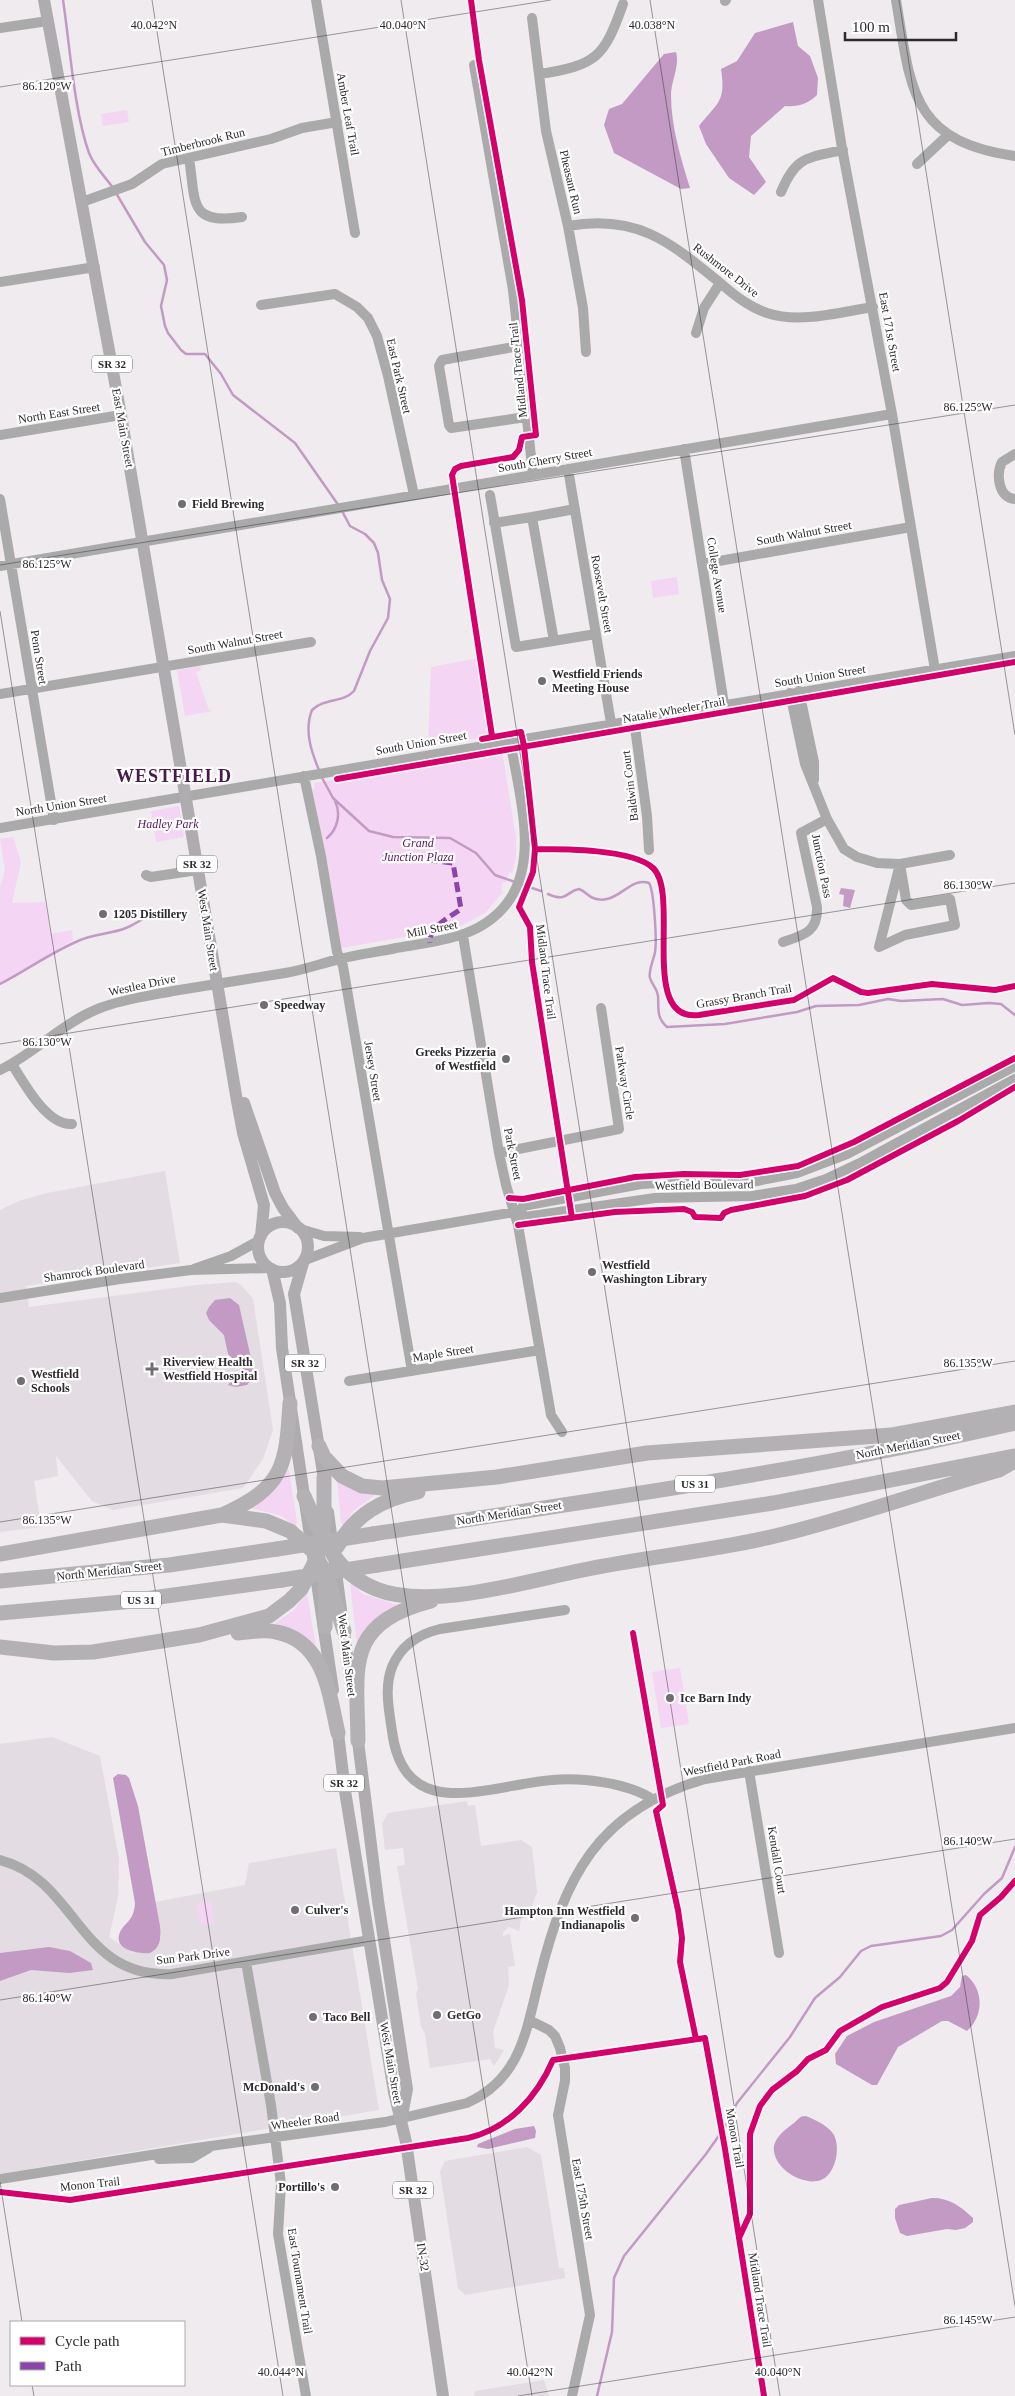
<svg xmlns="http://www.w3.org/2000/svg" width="1015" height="2396" font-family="'Times New Roman',serif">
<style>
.built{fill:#e3dce3}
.green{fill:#f4d6f4}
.water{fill:#c29ac4}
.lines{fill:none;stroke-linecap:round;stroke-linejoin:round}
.stream{stroke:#c29ac4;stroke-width:2.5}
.minor{stroke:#abaaab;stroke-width:10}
.major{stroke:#aeacae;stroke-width:12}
.highway{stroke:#b4b1b4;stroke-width:15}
.highway-bridge{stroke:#b4b1b4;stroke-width:15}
.quiet{stroke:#8e44ad;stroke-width:5;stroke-dasharray:10 5;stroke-linecap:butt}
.cycleway-casing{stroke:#fff;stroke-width:9}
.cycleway{stroke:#d6006c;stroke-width:6}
.ticks{fill:none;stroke:#2c2a2c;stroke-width:1;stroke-opacity:0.45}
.poi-dot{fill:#706e70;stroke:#fff;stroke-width:2}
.labels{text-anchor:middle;stroke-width:4.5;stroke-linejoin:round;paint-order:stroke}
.shield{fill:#fff;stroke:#6b6a6b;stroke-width:1}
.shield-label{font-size:11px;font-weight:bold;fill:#2c2a2c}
.street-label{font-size:12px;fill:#2c2a2c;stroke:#fff}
.poi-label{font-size:12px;font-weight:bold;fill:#2c2a2c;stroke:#fff;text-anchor:start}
.park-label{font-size:12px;font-style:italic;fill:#59145d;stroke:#fff}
.district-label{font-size:18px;font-weight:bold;letter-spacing:1px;fill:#491a4b;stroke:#fff}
.ticks-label{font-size:12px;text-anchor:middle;fill:#2c2a2c;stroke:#fff;stroke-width:4.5;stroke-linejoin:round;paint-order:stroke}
</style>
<rect width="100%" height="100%" fill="#efebef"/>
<path class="built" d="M165 1171 180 1263 26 1286 29 1307 197 1285 236 1282 241 1285 253 1299 273 1430 263 1459 243 1488 113 1510 92 1501 56 1456 58 1476 34 1481 41 1527 0 1532V1210L19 1201 47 1193Z
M52 1737 100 1756 119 1859 118 1897 109 1937 133 1953 161 1938 155 1902 245 1885 249 1863 336 1848 379 2110 0 2174V1744Z
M467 1801 468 1806 475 1805 481 1846 521 1840 532 1847 537 1892 529 1914 525 1912 522 1913 519 1931 509 1927 503 1932V1936L510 1934 515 1966 508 1967 509 1985 493 2032 495 2048 504 2050 494 2066 490 2059 430 2068 425 2034 421 2026 416 1994 418 1989 397 1866 405 1865 403 1848 385 1850 382 1824 388 1813Z
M527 2147 541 2155 559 2268H564L565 2278 465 2295 458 2288 440 2172 445 2161Z
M544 2380 549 2396H474L475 2391Z"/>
<path class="green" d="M127 110 129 122 103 126 101 114Z
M677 577 679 594 653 598 651 581Z
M479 658 492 736 428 746 431 667Z
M200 666 201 670 196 672 197 675 209 710 212 711 185 716 177 670Z
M502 751 516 837V857L512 873 509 872 506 883 503 882 501 891 503 892 485 913 457 928 341 948 327 861 312 789 315 788 314 783Z
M179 806 184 837 156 842 151 811Z
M13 837 21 862 12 903 45 902 51 934 72 930 73 940 0 983V887L5 870 0 839Z
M288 1465 297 1521 296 1528 282 1516 251 1508Z
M337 1480 375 1495 353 1511 343 1526 341 1522Z
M350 1582 363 1594 398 1605 357 1646Z
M307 1592 316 1648 315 1651 271 1626 294 1610Z
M680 1668 689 1724 661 1728 652 1672Z
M211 1901 214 1924 201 1926 197 1903Z"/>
<path class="water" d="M793 22 798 46 810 56 818 78 817 95C808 104 798 107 785 106L751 136 749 157 766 182 754 195 729 178 706 144 699 126C718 102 726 102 721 69L737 61 755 33Z
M676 52C680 66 671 81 671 95 671 126 681 159 690 188L681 189 614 153 604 125 609 109 622 104 664 54Z
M841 888 855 890 850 908 843 906 844 895 839 894Z
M230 1298 239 1305 253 1367 252 1378 247 1385 236 1387 228 1385 243 1368 228 1354 224 1335 209 1320 206 1313 209 1307 215 1300Z
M118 1774 126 1775 129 1778 138 1806 160 1926C161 1937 161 1948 150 1953 141 1954 115 1951 119 1935 123 1922 134 1923 135 1903L113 1778Z
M49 1947 70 1951 91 1963 93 1970 69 1973 31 1970 0 1981V1953Z
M966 1975C984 1989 984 2016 967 2031L948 2021H942L898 2047 877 2085H872L836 2064 835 2054 847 2036 874 2022 951 1996 960 1987 962 1976Z
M806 2116C815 2120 825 2124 832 2132 842 2145 836 2174 821 2180 802 2187 771 2167 774 2146 776 2136 786 2129 794 2123 799 2119 799 2116 806 2116Z
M534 2126 536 2131 535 2138 488 2149 477 2147 478 2144 515 2129Z
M932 2198C950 2198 960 2206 973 2218V2222L965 2228 956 2230 947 2229 907 2236 900 2233 895 2218V2209L899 2205Z"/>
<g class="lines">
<path class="stream" d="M63 0C70 46 74 111 89 153 95 168 105 176 113 188
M116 193 145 242 164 265 167 280 161 306 165 326 168 333 181 350 186 354H205L221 374 233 395 295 443 339 506
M319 770C311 751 304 730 312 710 324 698 343 703 354 691L370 651 388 618 390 599 382 580 378 553 374 543 365 534 350 526 342 511
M321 776 333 798 369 831 393 837 450 838 476 853 495 875 515 882
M327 838C338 829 341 813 335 801
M520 884 541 891
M548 894C568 903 566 891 579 889 585 891 588 896 593 898 617 907 629 876 649 883 654 890 657 941 655 952 654 959 648 971 650 978 652 985 657 988 658 996 659 1009 656 1017 667 1027L725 1024 797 1012 816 1006 859 1005 888 999 901 1001 943 999 962 1005 989 1003 1001 1004 1015 1015
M0 984C27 970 50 953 78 941 93 934 111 934 126 928 138 923 145 916 158 913
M597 2396 612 2332 614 2278 624 2256 706 2154 725 2127 737 2103 790 2037 815 1998 840 1977 861 1951 871 1946 941 1936 952 1930 984 1894 1002 1878 1015 1847"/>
<path class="minor" d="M316 0 355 233
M818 0 842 148 892 414 935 670
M896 0C911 89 910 141 1015 156
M725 1 726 0
M532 18 546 131 568 226 583 308 586 352
M0 28 48 21
M474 65 513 290 533 475
M540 74C596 65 604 58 623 4
M189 158C196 202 188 225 242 217
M917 164 948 135
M781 192C796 156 807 158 843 150
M82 202 132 184 162 164 271 139 302 128 337 122
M568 226C637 214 670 242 719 282 734 295 749 307 767 313 800 324 840 312 873 307
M0 282 95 267
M261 305 335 294 357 307 368 318 377 336 388 376 414 495
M696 333 704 308 720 283
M519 346 442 360 439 366 449 425 451 428 526 417
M0 435 121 415
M684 449 724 704
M1015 454 1002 462C996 474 998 498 1015 499
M568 469 611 723
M490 495 516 647 596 634
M0 499 54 820
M494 523 532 517
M702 564 911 527
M0 566 892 414
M554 641 532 517 575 509
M799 691 814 762V780
M790 693 805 764 827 819 844 849 857 857 877 863 900 864 950 855
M0 694 311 642
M634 720 647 816 649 850
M304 776 321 856 337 952 343 966 412 1371
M0 828 1015 656
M900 864 906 900 911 905 950 899 955 925 905 935 879 947Z
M146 875 151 877 198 870
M463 936 499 1153 506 1185 518 1225 551 1415 562 1432
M783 942C804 935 818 932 817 907L801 833 827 819
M12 1064C24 1083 47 1126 72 1124
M0 1070C35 1053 62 1023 100 1008 123 999 148 996 173 991 211 985 248 979 285 973 304 970 322 963 340 959 359 954 378 952 396 948 439 941 484 938 510 899 539 856 518 789 510 740
M499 1153 619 1129 601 1008
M520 1211 525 1217 655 1198 752 1196 796 1189 826 1179 862 1162 1015 1079
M300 1229 324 1236 360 1237
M305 1260 363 1238 520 1211 523 1206 641 1184 677 1182 747 1183 797 1173 847 1154 1015 1066
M194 1269 231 1256 260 1240
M0 1298 120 1279 191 1270 270 1268
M349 1381 540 1350
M565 1610 440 1629C419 1634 401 1645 392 1667 384 1688 389 1710 392 1731 404 1826 489 1785 552 1780 581 1777 628 1783 652 1799
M749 1771 779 1953
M0 1860C78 1880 78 1979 172 1974L370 1940
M246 1962 271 2105 281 2184 278 2234 306 2396
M529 2020 549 2030 555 2036 560 2048 565 2068V2081L558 2115 590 2315 572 2396
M159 2159 192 2158 209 2148
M0 2179 189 2149 385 2122 467 2103C521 2079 526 2031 539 1980 564 1878 597 1810 705 1779L1015 1728"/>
<path class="major" d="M44 0 121 415 237 1101 243 1133 264 1205 261 1236
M244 1103 275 1193 283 1208 298 1228
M258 1247a25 25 0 1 1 50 0a25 25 0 1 1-50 0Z
M303 1263 294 1294 325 1485
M272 1269 280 1303 282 1348 333 1690
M328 1512 352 1693
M337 1725 345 1791 394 2092 406 2142 443 2396
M357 1733 378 1901 407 2089 402 2116"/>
<path class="highway" d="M319 1446 324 1457 342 1476 362 1486 382 1488 497 1477 647 1453 891 1435 1015 1412
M304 1496C321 1534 333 1572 376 1589 430 1611 527 1581 583 1570 647 1557 712 1551 775 1536 851 1518 924 1491 999 1470L1015 1461
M222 1515C284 1487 286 1467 290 1403
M373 1534C587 1501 803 1472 1015 1423
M337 1547C355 1514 383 1499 418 1492
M0 1554 222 1515 266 1521 290 1531 313 1551 326 1574 344 1631
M377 1565 773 1503 1014 1456
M0 1581 169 1565 277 1549
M0 1613 123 1602 282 1580
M325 1627 326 1580
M238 1633C250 1632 264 1629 276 1632 325 1641 329 1694 338 1733
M0 1647 54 1653 93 1652 199 1635 269 1616 289 1601 301 1589 317 1558 324 1522V1477
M358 1741C357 1666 344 1624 431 1601"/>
<path class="highway-bridge" d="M277 1549 373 1534
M282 1580 377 1565"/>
<path class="quiet" d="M383 854 453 863 461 909C450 917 428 927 430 943"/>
<defs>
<path id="cycleway" d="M471 0 479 60 522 300 536 435 522 437 519 450 513 457 461 466 455 469 452 475 492 736
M482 739 521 732 524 746 535 849 533 872 519 907 530 927 532 962 572 1218
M337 779 1015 662
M535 849C563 849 633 849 653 868 681 894 638 1023 699 1015L794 1000 833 978 861 992 868 993 932 984 995 990 1015 986
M509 1198 523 1199 635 1177 684 1174 740 1175 798 1166 854 1142 1015 1058
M518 1225 615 1212 684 1209 692 1212 695 1217 721 1218 724 1213 731 1210 805 1196 847 1180 958 1121 1015 1087
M633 1633 663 1805 656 1811 678 1910 682 1938 680 1962 696 2039
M0 2192 70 2200 468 2138C508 2129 537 2097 553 2060L705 2038 725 2149 764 2396
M739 2238 750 2214V2134L760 2106 772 2090 797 2071 808 2059 826 2050 840 2031 882 2007 940 1988 947 1982 972 1941 980 1915 1001 1897 1015 1881"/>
</defs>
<use href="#cycleway" class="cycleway-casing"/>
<use href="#cycleway" class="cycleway"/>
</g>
<path class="ticks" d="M152 0 532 2396M401 0 780 2396M650 0 1015 2306M899 0 1015 735M0 87 551 0M0 565 1015 405M0 611 283 2396M0 1044 1015 883M0 1522 1015 1361M0 2000 1015 1839M0 2182 22 2322M32 2385 34 2396M518 2396 1015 2317"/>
<g class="poi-dot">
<circle cx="182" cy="504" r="5"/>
<circle cx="542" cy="681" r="5"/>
<circle cx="103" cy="914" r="5"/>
<circle cx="264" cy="1005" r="5"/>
<circle cx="506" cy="1059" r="5"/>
<circle cx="592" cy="1272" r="5"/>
<path d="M149.5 1361.5h5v5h5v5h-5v5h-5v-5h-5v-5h5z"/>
<circle cx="21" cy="1381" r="5"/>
<circle cx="670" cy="1698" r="5"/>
<circle cx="295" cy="1910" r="5"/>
<circle cx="635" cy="1918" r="5"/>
<circle cx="437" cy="2015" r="5"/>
<circle cx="313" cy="2017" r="5"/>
<circle cx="315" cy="2087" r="5"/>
<circle cx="335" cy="2187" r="5"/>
</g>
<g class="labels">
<g class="shield">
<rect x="92" y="355.5" width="40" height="17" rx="4"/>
<rect x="177" y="855.5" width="40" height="17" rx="4"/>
<rect x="285" y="1354.5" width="40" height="17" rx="4"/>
<rect x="675" y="1475.5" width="40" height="17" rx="4"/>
<rect x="121" y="1591.5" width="40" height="17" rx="4"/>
<rect x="324" y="1774.5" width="40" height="17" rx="4"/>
<rect x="393" y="2181.5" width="40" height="17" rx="4"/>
</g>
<g class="shield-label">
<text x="112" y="368">SR 32</text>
<text x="197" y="868">SR 32</text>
<text x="305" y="1367">SR 32</text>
<text x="695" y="1488">US 31</text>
<text x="141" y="1604">US 31</text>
<text x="344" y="1787">SR 32</text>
<text x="413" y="2194">SR 32</text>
</g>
<g class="street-label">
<text transform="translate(348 114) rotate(80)" y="4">Amber Leaf Trail</text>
<text transform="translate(203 142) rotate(-14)" y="4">Timberbrook Run</text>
<text transform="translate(571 182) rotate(77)" y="4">Pheasant Run</text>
<text transform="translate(726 270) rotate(38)" y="4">Rushmore Drive</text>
<text transform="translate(890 332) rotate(80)" y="4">East 171st Street</text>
<text transform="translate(518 370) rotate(-96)" y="4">Midland Trace Trail</text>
<text transform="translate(399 376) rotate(77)" y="4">East Park Street</text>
<text transform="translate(59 413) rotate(-9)" y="4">North East Street</text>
<text transform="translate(123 428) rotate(80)" y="4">East Main Street</text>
<text transform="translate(545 460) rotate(-10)" y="4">South Cherry Street</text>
<text transform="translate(804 533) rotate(-10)" y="4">South Walnut Street</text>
<text transform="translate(717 575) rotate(81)" y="4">College Avenue</text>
<text transform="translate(602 594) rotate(80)" y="4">Roosevelt Street</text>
<text transform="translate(235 642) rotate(-10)" y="4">South Walnut Street</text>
<text transform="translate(39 657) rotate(81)" y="4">Penn Street</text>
<text transform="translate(820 676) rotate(-9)" y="4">South Union Street</text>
<text transform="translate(674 710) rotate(-10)" y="4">Natalie Wheeler Trail</text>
<text transform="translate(421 743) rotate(-10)" y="4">South Union Street</text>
<text transform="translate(630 786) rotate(-97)" y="4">Baldwin Court</text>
<text transform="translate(61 805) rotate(-9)" y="4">North Union Street</text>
<text transform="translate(822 866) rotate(79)" y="4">Junction Pass</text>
<text transform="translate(432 929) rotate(-11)" y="4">Mill Street</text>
<text transform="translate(208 930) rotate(81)" y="4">West Main Street</text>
<text transform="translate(546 972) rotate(83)" y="4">Midland Trace Trail</text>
<text transform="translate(142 985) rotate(-12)" y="4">Westlea Drive</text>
<text transform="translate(744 996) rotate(-10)" y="4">Grassy Branch Trail</text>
<text transform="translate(373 1071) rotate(81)" y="4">Jersey Street</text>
<text transform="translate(625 1083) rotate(81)" y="4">Parkway Circle</text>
<text transform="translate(513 1154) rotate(79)" y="4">Park Street</text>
<text transform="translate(704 1185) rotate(-1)" y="4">Westfield Boulevard</text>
<text transform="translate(94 1271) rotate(-8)" y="4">Shamrock Boulevard</text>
<text transform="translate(443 1353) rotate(-9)" y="4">Maple Street</text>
<text transform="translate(908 1445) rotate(-11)" y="4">North Meridian Street</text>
<text transform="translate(509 1513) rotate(-9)" y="4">North Meridian Street</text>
<text transform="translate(109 1571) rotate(-6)" y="4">North Meridian Street</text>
<text transform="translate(347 1655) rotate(83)" y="4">West Main Street</text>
<text transform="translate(732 1763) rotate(-11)" y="4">Westfield Park Road</text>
<text transform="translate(777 1860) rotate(81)" y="4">Kendall Court</text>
<text transform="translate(193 1956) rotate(-7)" y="4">Sun Park Drive</text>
<text transform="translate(391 2063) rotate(80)" y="4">West Main Street</text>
<text transform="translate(305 2121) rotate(-8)" y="4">Wheeler Road</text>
<text transform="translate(735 2138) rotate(80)" y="4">Monon Trail</text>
<text transform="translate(90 2184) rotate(-6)" y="4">Monon Trail</text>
<text transform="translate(583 2199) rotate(80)" y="4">East 175th Street</text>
<text transform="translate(423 2257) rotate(81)" y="4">IN-32</text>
<text transform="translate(300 2281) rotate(81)" y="4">East Tournament Trail</text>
<text transform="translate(760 2300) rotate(81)" y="4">Midland Trace Trail</text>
</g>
<g class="poi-label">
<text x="192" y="508">Field Brewing</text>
<text x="552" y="678">Westfield Friends<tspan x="552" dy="14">Meeting House</tspan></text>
<text x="113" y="918">1205 Distillery</text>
<text x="274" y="1009">Speedway</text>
<text x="496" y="1056" text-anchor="end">Greeks Pizzeria<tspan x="496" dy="14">of Westfield</tspan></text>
<text x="602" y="1269">Westfield<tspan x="602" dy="14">Washington Library</tspan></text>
<text x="163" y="1366">Riverview Health<tspan x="163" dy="14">Westfield Hospital</tspan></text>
<text x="31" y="1378">Westfield<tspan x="31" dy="14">Schools</tspan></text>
<text x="680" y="1702">Ice Barn Indy</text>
<text x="305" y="1914">Culver's</text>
<text x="625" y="1915" text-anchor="end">Hampton Inn Westfield<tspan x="625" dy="14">Indianapolis</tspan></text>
<text x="447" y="2019">GetGo</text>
<text x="323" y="2021">Taco Bell</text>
<text x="305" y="2091" text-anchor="end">McDonald's</text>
<text x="325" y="2191" text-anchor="end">Portillo's</text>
</g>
<g class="park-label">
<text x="168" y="828">Hadley Park</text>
<text x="418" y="847">Grand<tspan x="418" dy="14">Junction Plaza</tspan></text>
</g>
<g class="district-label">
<text x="174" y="782">WESTFIELD</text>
</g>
</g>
<g class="ticks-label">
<text x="154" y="29">40.042°N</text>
<text x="403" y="29">40.040°N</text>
<text x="652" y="29">40.038°N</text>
<text x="47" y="90">86.120°W</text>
<text x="968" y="411">86.125°W</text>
<text x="47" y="568">86.125°W</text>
<text x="968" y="889">86.130°W</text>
<text x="47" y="1046">86.130°W</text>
<text x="968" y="1367">86.135°W</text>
<text x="47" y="1524">86.135°W</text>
<text x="968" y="1845">86.140°W</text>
<text x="47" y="2002">86.140°W</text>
<text x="968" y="2324">86.145°W</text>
<text x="281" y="2376">40.044°N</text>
<text x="530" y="2376">40.042°N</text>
<text x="778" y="2376">40.040°N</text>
</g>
<rect x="10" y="2321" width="175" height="65" fill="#ffffff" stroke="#abaaab"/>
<rect x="20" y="2337" width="25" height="8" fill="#d6006c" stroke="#abaaab"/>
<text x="55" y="2346" font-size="15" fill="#2c2a2c">Cycle path</text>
<rect x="20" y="2362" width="25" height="8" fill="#8e44ad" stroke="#abaaab"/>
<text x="55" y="2371" font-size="15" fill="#2c2a2c">Path</text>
<path d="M845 32v8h111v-8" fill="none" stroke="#2c2a2c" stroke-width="2.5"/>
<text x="852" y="32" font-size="15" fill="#2c2a2c" stroke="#ffffff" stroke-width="4" paint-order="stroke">100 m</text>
</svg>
